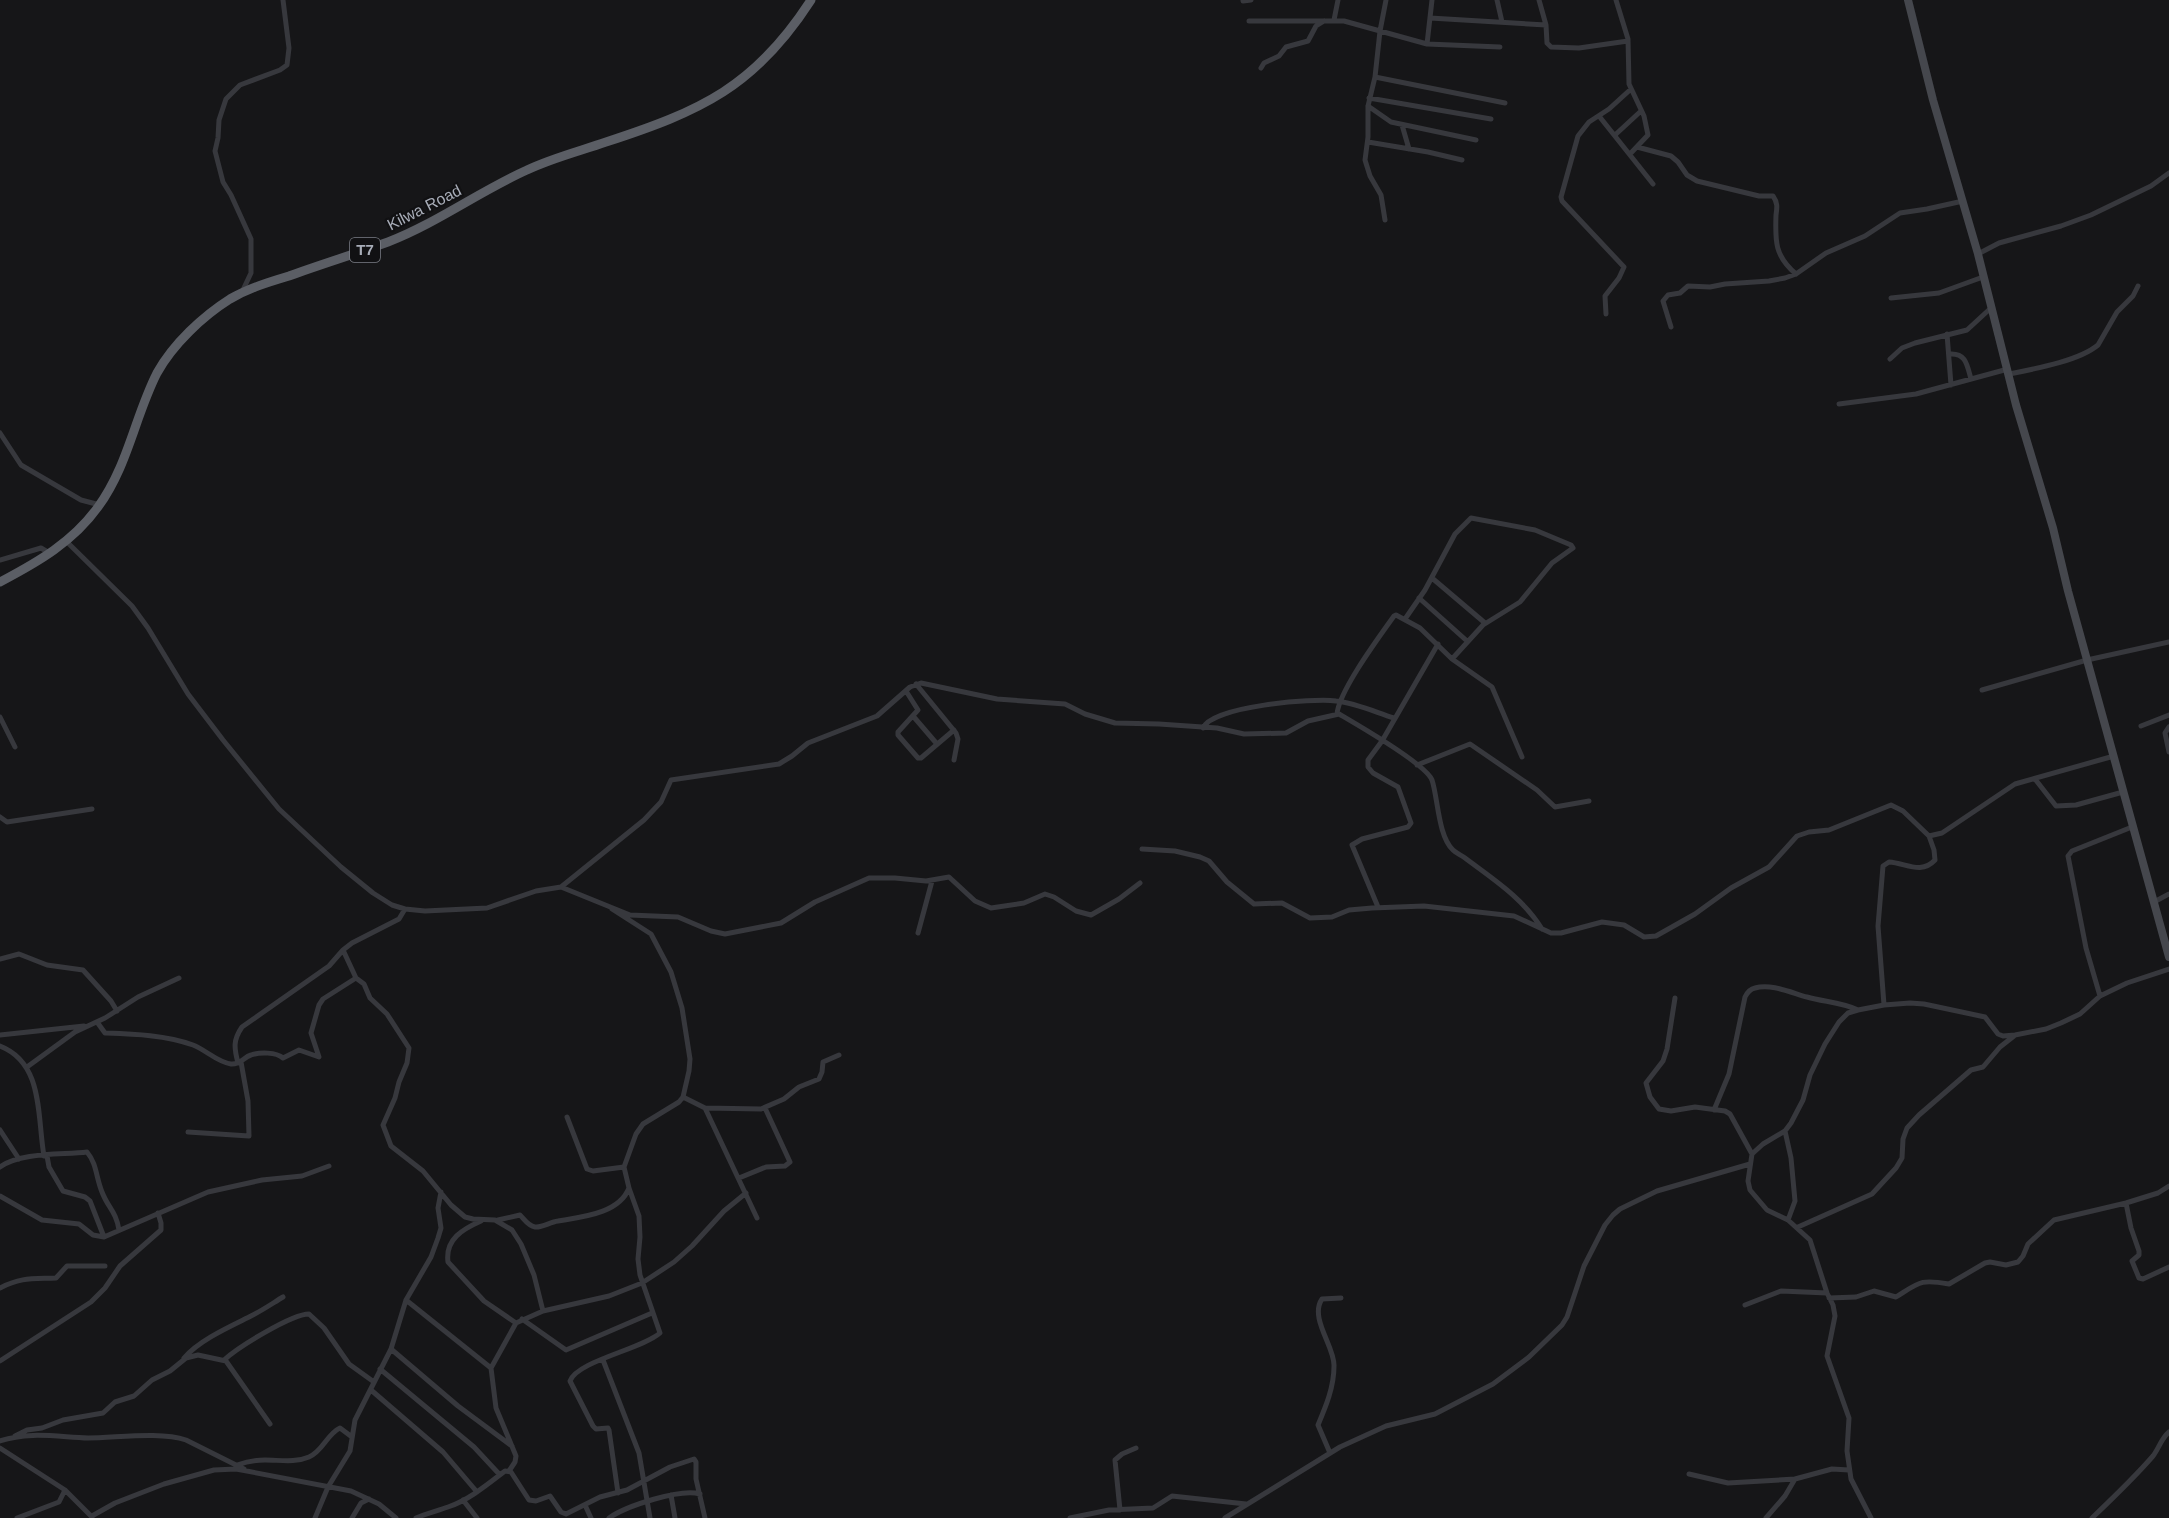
<svg xmlns="http://www.w3.org/2000/svg" width="2169" height="1518" font-family="Arial,sans-serif">
<style>
.lines{fill:none;stroke-linecap:round;stroke-linejoin:round}
.minor{stroke:#37383d;stroke-width:5}
.secondary{stroke:#45474d;stroke-width:8}
.trunk{stroke:#5b5e65;stroke-width:9}
.labels{text-anchor:middle;stroke-width:4.5;stroke-linejoin:round;paint-order:stroke}
.shield{fill:#111113;stroke:#7b7e86;stroke-width:1.5}
.shield-label{font-size:15px;font-weight:bold;fill:#a8adb8}
.street-label{font-size:16px;fill:#a8adb8;stroke:#111113}
</style>
<rect width="100%" height="100%" fill="#161618"/>
<g class="lines">
<path class="minor" d="M1497 0 1502 22
M1539 0 1546 25 1547 43 1551 47 1579 48 1628 41
M1616 0 1628 39 1629 84 1644 116 1648 135 1630 154
M1243 1 1251 0
M1430 18 1546 25
M1334 20 1338 0
M1249 21H1344L1427 44 1500 47
M1427 44 1432 0
M1261 68 1264 63 1279 56 1286 47 1308 41 1316 26 1324 21
M1375 77 1505 103
M1369 98 1491 119
M1368 106 1391 122 1476 140
M1599 116 1653 184
M1402 125 1409 149
M1615 135 1641 111
M1368 142 1428 152 1462 160
M1637 147 1671 156 1678 162 1687 175 1697 181 1759 196H1773C1778 203 1777 208 1776 215 1775 242 1775 256 1796 274
M1385 220 1381 195 1370 176 1365 160 1368 137V106L1375 77 1380 31 1386 0
M1978 254 1999 243 2061 226 2091 215 2151 186 2169 173
M242 292 251 273V239L231 195 223 182 215 151 218 138 219 120 226 99 240 85 280 70 287 65 289 48 283 0
M1891 298 1939 293 1983 277
M1606 314 1605 296 1619 278 1624 267 1562 201 1561 197 1578 136 1589 122 1609 109 1631 89
M1671 327 1663 301 1668 295 1680 293 1688 286 1710 287 1725 284 1769 281 1785 278 1796 274 1826 253 1865 236 1900 213 1927 209 1963 201
M1947 334 1951 385
M1950 354C1966 353 1967 365 1971 379
M1890 359 1902 348 1915 343 1967 330 1992 307
M2009 374C2034 369 2079 361 2098 345L2117 312 2133 296 2138 286
M1839 404 1916 394 2008 369
M0 433 21 465 81 500 100 505
M67 542 132 606 148 628 188 694 223 740 279 809 341 867 373 893 392 905 405 909 425 911 487 908 536 891 561 887 644 820 661 802 671 780 779 764 792 756 808 743 877 716 910 687 921 683 997 699 1065 704 1085 714 1115 723 1159 724 1217 728 1244 734 1286 733 1308 721 1339 714C1356 724 1426 764 1432 780 1438 798 1438 836 1453 850 1456 853 1461 855 1465 858 1493 879 1523 898 1542 929
M0 560 41 548 51 554
M1432 578 1485 623
M1419 598 1467 641
M1405 619 1425 590 1455 534 1471 518 1535 530 1571 545 1573 548 1552 563 1520 602 1483 625 1452 659
M916 684 956 733 958 739 954 760
M1982 690 2087 660 2169 642
M906 691 918 710 898 732V735L918 758H921L954 730
M1337 714C1339 691 1379 637 1394 616L1396 615 1420 628 1452 659 1492 687 1522 757
M913 716 937 744
M0 717 15 747
M2141 726 2169 715
M2169 727 2165 733 2169 752
M1203 728C1212 706 1313 698 1336 701 1356 703 1375 712 1394 718
M1417 765 1470 744 1537 790 1555 807 1589 801
M2035 779 2056 806 2076 805 2123 792
M0 817 7 822 92 809
M1142 849 1175 851 1200 857 1209 861 1227 882 1254 904 1282 903 1310 918 1332 917 1349 910 1372 908 1424 906 1514 916 1551 933H1561L1602 922 1624 925 1644 937 1656 936 1695 914 1731 888 1769 867 1797 836 1809 832 1829 830 1891 805 1903 811 1929 836 1942 833 2015 784 2114 756
M561 887 630 915 678 917 711 931 725 934 781 923 815 902 869 878H895L926 881 949 877 975 901 991 908 1024 903 1045 894 1054 897 1076 911 1091 915 1119 899 1140 883
M2154 902 2169 894
M1378 907 1352 845 1362 839 1408 827 1411 823 1398 787 1373 773 1368 767V760L1382 741 1438 644
M612 909 651 934 671 972 682 1008 690 1059 689 1071 683 1097 679 1102 643 1124 636 1134 624 1167 629 1188 639 1216 640 1237 638 1259 640 1275 660 1333C642 1349 577 1361 570 1381L593 1426 596 1429 608 1428 609 1430 618 1493
M918 933 932 881
M343 950 356 978 364 984 370 998 387 1014 409 1048 407 1063 399 1082 395 1098 383 1125 391 1146 423 1171 451 1205 465 1217 473 1219 495 1220 512 1230 521 1244 534 1275 543 1311
M0 959 19 954 47 965 83 970 111 1001 117 1011
M2100 996 2086 948 2068 856 2072 851 2132 827
M1675 998 1667 1049 1663 1061 1646 1083 1650 1097 1659 1109 1671 1111 1695 1107 1725 1111 1730 1114 1752 1154
M1884 1005 1878 926 1883 866 1889 862C1906 863 1921 875 1935 860L1934 850 1929 836
M97 1022 105 1033C134 1034 166 1035 193 1045 206 1050 217 1062 231 1064 240 1065 244 1057 251 1055 260 1052 276 1052 283 1058L299 1050 319 1057 311 1033 319 1005 323 999 356 978
M0 1035 84 1026
M0 1046C44 1063 37 1117 44 1156
M238 1063C234 1048 233 1040 242 1027L329 966 343 950 352 943 399 919 405 909
M27 1067 75 1032 105 1018 138 997 179 978
M683 1097 705 1108 761 1109 784 1099 799 1087 819 1079 822 1072 823 1062 839 1055
M705 1108 757 1218
M1714 1110 1729 1074 1745 997C1747 993 1750 989 1755 988 1771 983 1792 993 1807 997 1824 1002 1841 1002 1858 1010
M567 1117 587 1169 593 1171 624 1167
M0 1130 19 1159
M1785 1131 1791 1158 1795 1201 1788 1220
M188 1132 249 1136 248 1101 241 1062
M47 1156 49 1167 63 1191 85 1197 90 1201 104 1237
M0 1167C21 1152 62 1155 87 1152 97 1164 96 1178 102 1192 108 1208 116 1211 119 1230
M739 1178 766 1167 785 1166 790 1162 765 1108
M0 1196 42 1220 79 1224 93 1235 104 1237 208 1192 262 1180 302 1176 329 1166
M2126 1203 2131 1228 2139 1251V1255L2132 1261 2139 1278 2143 1279 2169 1267
M498 1220 520 1215C525 1220 528 1226 535 1227 542 1228 550 1222 558 1221 581 1217 619 1214 629 1188
M481 1221C463 1229 445 1239 448 1262L484 1301 516 1323
M1798 1227 1872 1194 1896 1168 1902 1158 1903 1139 1907 1128 1919 1115 1971 1070 1983 1067 2000 1047 2014 1036
M0 1288C21 1277 33 1279 56 1278L67 1266H105
M1829 1298 1856 1297 1874 1291 1896 1297C1920 1282 1920 1279 1949 1284L1985 1263 1990 1262 2006 1265 2018 1262 2023 1256 2028 1244 2054 1220 2126 1203 2158 1193 2169 1186
M406 1300 491 1368
M1745 1305 1781 1291 1827 1293
M522 1319 566 1350 652 1313
M391 1349 458 1406 512 1446
M184 1358C199 1340 231 1326 251 1316 263 1310 273 1303 283 1297
M224 1360C238 1347 292 1314 309 1314L324 1328 349 1364 374 1382
M603 1360 639 1453 650 1518
M0 1361 91 1302 105 1288 120 1266 161 1230V1223L158 1213
M380 1369 474 1447 500 1475
M371 1390 443 1452 477 1492
M15 1436 27 1430 42 1428 63 1420 103 1413 115 1402 134 1396 152 1380 170 1371 186 1358 198 1355 226 1361 270 1424
M0 1441C29 1431 58 1437 88 1438 116 1438 160 1431 186 1440L244 1469
M0 1448 65 1490 92 1517
M1330 1453 1318 1425C1326 1406 1334 1387 1334 1366 1335 1347 1309 1318 1322 1299L1341 1298
M237 1465C246 1462 256 1460 265 1460 280 1460 295 1463 309 1457 323 1451 327 1434 340 1428L352 1437
M509 1471 515 1462 516 1456 496 1408 491 1368 516 1323 543 1311 609 1296 642 1283 674 1262 692 1246 724 1211 746 1193
M1689 1474 1728 1483 1795 1479
M671 1495 675 1518
M463 1500 477 1518
M585 1505 591 1518
M1120 1510 1115 1460 1122 1454 1136 1448
M92 1516 115 1503 164 1484 214 1470 236 1469 351 1491 379 1504 396 1518
M17 1518 59 1502 65 1490
M315 1518 328 1487 350 1451 355 1420 391 1349 406 1300 431 1257 438 1238 441 1228 438 1208 441 1192
M352 1518 361 1503 369 1499
M416 1518C427 1513 437 1511 448 1507 469 1500 488 1484 505 1471L511 1472 529 1500 536 1501 550 1496 561 1512 566 1514 600 1497 627 1490 670 1467 694 1459 696 1462V1479L705 1518
M609 1518C626 1506 681 1488 700 1494
M1070 1518 1109 1510 1153 1508 1172 1496 1246 1504
M1225 1518 1340 1447 1386 1426 1435 1414 1493 1384 1529 1357 1562 1325 1567 1317 1584 1266 1605 1225 1613 1215 1620 1209 1657 1191 1750 1164
M1766 1518 1785 1496 1795 1479 1832 1469 1849 1470
M1871 1518 1851 1479 1847 1451 1849 1418 1827 1356 1835 1316 1833 1305 1827 1293 1810 1240 1788 1220 1767 1210 1750 1190 1748 1181 1752 1154 1763 1144 1785 1131 1791 1123 1803 1100 1810 1075 1825 1044 1839 1022 1848 1013 1858 1010 1884 1005 1910 1003 1924 1004 1985 1017 1998 1034 2003 1036 2015 1035 2046 1029 2061 1023 2080 1014 2100 996 2127 983 2169 969
M2092 1518C2113 1498 2134 1478 2153 1456 2159 1448 2161 1439 2169 1432"/>
<path class="secondary" d="M1908 0 1933 100 1978 254 2016 405 2053 528 2068 591 2169 957"/>
<path class="trunk" d="M0 582C38 562 73 542 98 507 128 466 135 416 157 373 173 344 203 316 230 299 249 288 269 282 289 276 322 264 355 254 388 242 437 223 480 191 527 170 552 158 580 151 606 142 701 111 755 87 811 0"/>
</g>
<g class="labels">
<rect class="shield" x="350" y="238" width="30" height="24" rx="4.5"/>
<g class="shield-label">
<text x="365" y="255">T7</text>
</g>
<g class="street-label">
<text transform="translate(424 207) rotate(-27)" y="6">Kilwa Road</text>
</g>
</g>
</svg>
